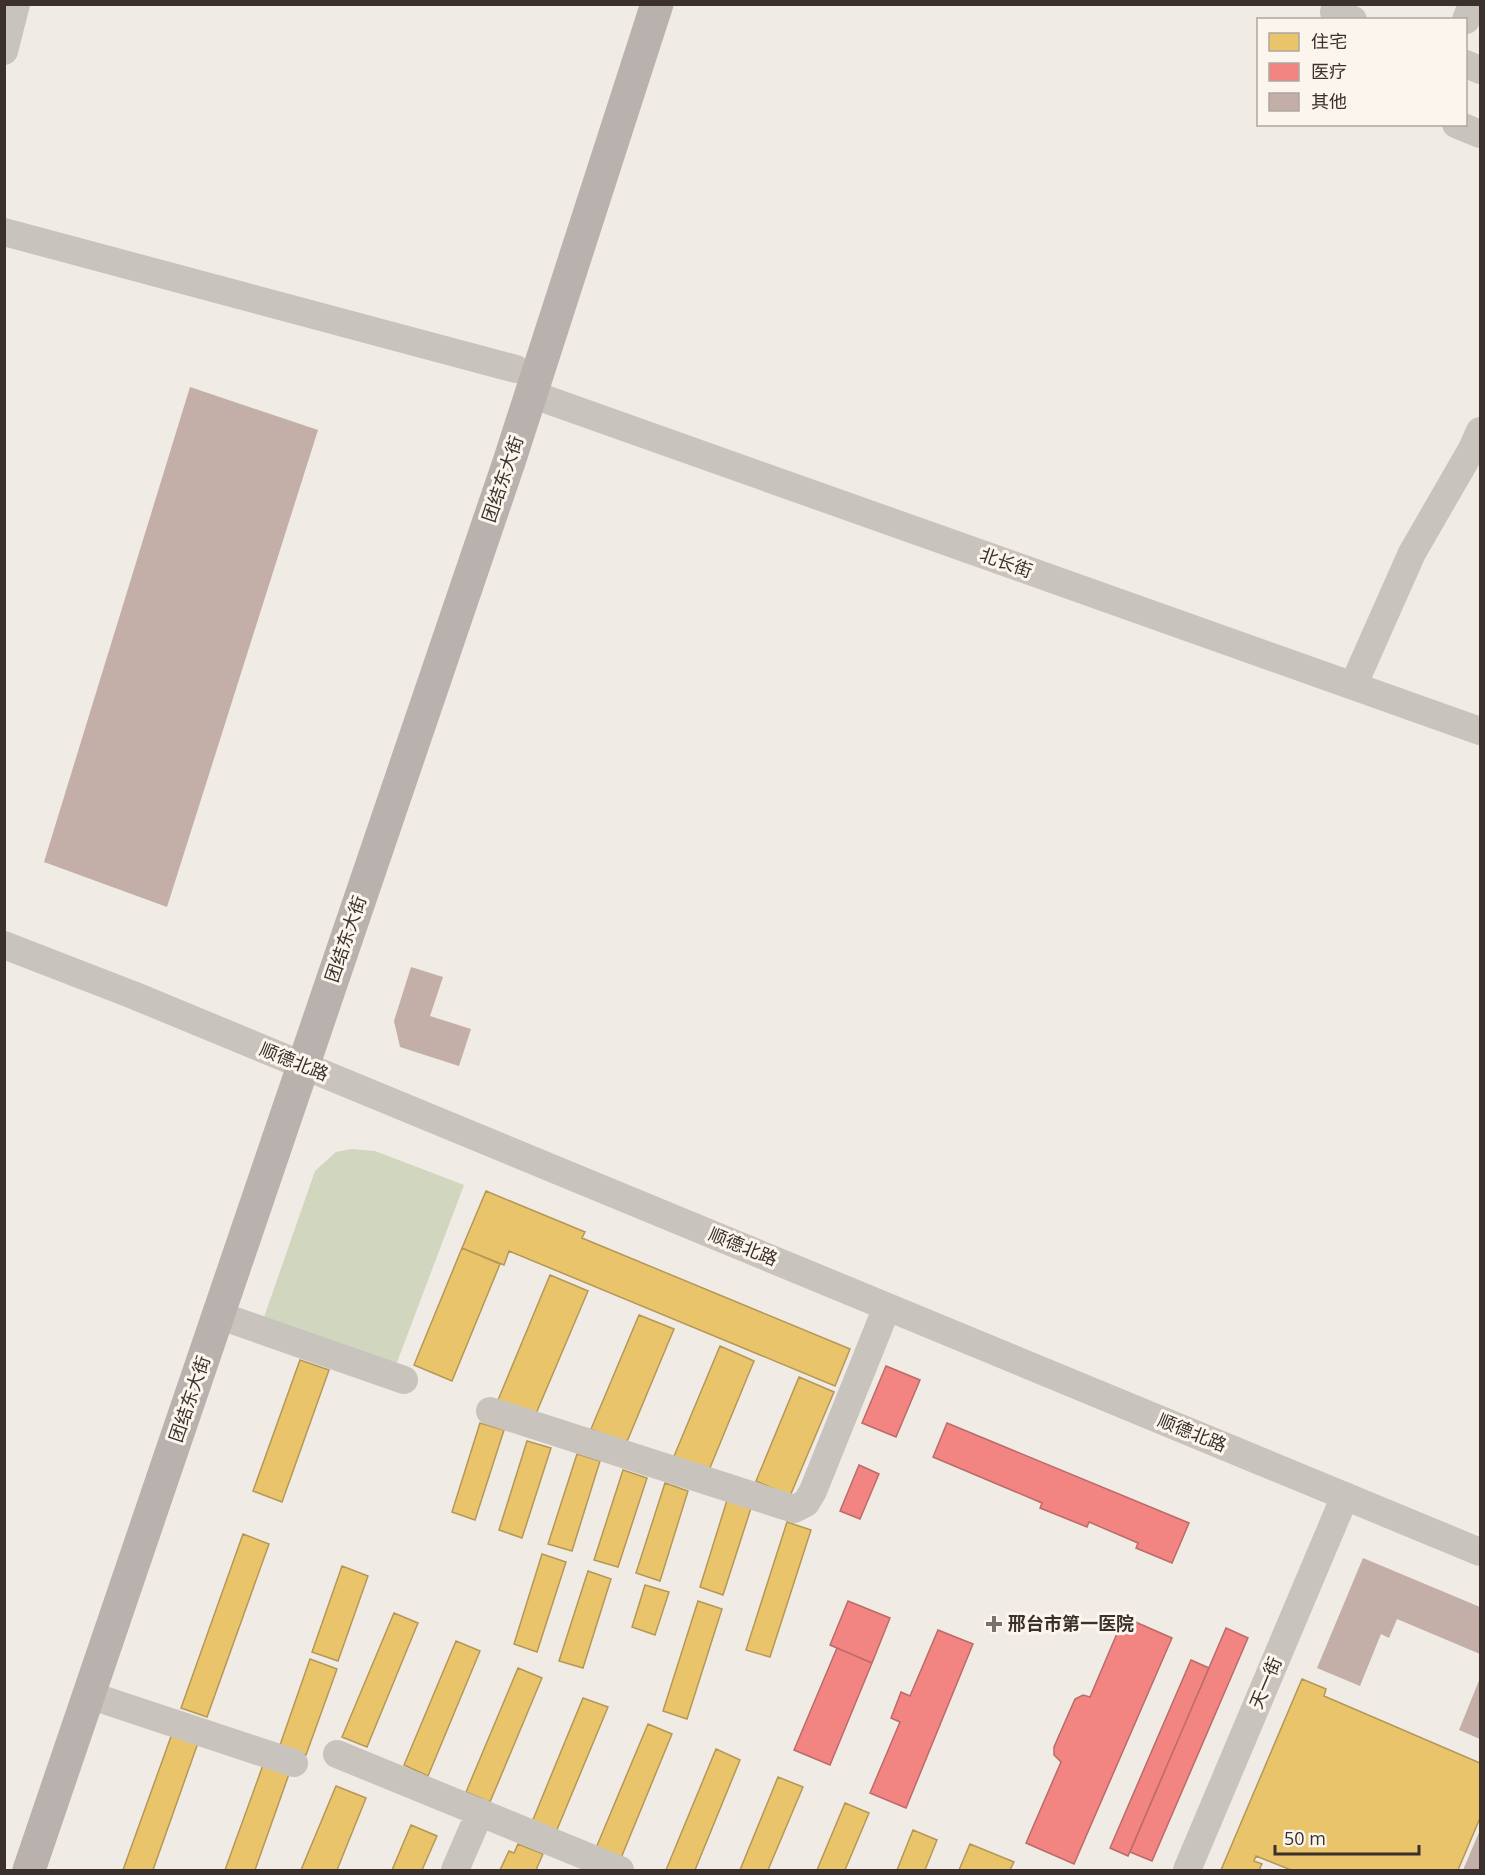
<svg xmlns="http://www.w3.org/2000/svg" width="1485" height="1875" font-family="'Open Sans','Noto Sans SC',sans-serif">
<style>
.green{fill:#d1d6bf}
.homes{fill:#e9c46a;stroke:#b59857;stroke-width:1.5}
.health{fill:#f28482;stroke:#bb6b68;stroke-width:1.5}
.building{fill:#c3afa7}
.lines{fill:none;stroke-linecap:round;stroke-linejoin:round}
.minor{stroke:#c9c3be;stroke-width:28}
.major{stroke:#b8b1ad;stroke-width:33}
.poi-dot{fill:#7a716c;stroke:#fbf5ee;stroke-width:2}
.labels{text-anchor:middle;stroke-width:6;stroke-linejoin:round;paint-order:stroke}
.street-label{font-size:18px;fill:#3b302b;stroke:#fbf5ee}
.poi-label{font-size:18px;font-weight:bold;fill:#3b302b;stroke:#fbf5ee;text-anchor:start}
</style>
<rect width="100%" height="100%" fill="#f0ebe5"/>
<path class="green" d="M352 1149 375 1151 464 1185 396 1365 263 1320 315 1171 336 1152Z"/>
<path class="homes" d="M486 1191 585 1232 582 1238 850 1349 835 1386 509 1251 504 1265 462 1248Z
M462 1248 500 1264 452 1381 414 1365Z
M550 1275 588 1291 535 1416 498 1400Z
M639 1315 674 1329 626 1444 591 1429Z
M720 1346 754 1361 707 1475 672 1461Z
M300 1360 329 1370 282 1502 253 1491Z
M799 1377 834 1392 790 1496 756 1481Z
M480 1423 504 1430 475 1520 452 1512Z
M527 1441 551 1448 522 1538 499 1530Z
M577 1454 600 1461 572 1551 548 1544Z
M623 1470 647 1478 618 1567 594 1560Z
M665 1483 688 1491 660 1581 636 1573Z
M728 1497 752 1505 723 1595 700 1587Z
M787 1522 811 1530 770 1657 746 1650Z
M243 1534 269 1544 207 1717 181 1708Z
M542 1554 566 1562 537 1652 514 1644Z
M342 1566 368 1576 338 1661 312 1652Z
M588 1571 611 1579 583 1668 559 1661Z
M645 1585 669 1592 655 1635 632 1627Z
M698 1601 722 1609 687 1719 663 1711Z
M394 1613 418 1623 367 1747 342 1737Z
M456 1641 480 1651 428 1776 404 1765Z
M310 1659 337 1669 306 1755 280 1745Z
M518 1668 542 1678 490 1802 466 1792Z
M1302 1679 1326 1689 1324 1696 1480 1763V1818L1458 1870H1291L1256 1856 1254 1861 1262 1864 1259 1870H1221Z
M583 1698 608 1707 556 1832 532 1822Z
M648 1724 672 1734 621 1858 596 1848Z
M173 1731 199 1740 153 1870H123Z
M716 1749 740 1760 695 1870H666Z
M263 1765 289 1774 255 1870H225Z
M778 1777 803 1787 768 1870H740Z
M336 1786 366 1798 337 1870H301Z
M845 1803 869 1813 845 1870H817Z
M411 1825 437 1836 422 1870H392Z
M913 1830 937 1840 925 1870H897Z
M518 1844 543 1854 536 1870H500L509 1851 514 1853Z
M970 1844 1014 1862 1010 1870H959Z"/>
<path class="health" d="M886 1366 920 1380 896 1437 862 1423Z
M947 1423 1189 1523 1172 1563 1136 1548 1138 1543 1089 1522 1087 1527 1040 1508 1042 1503 933 1457Z
M859 1465 879 1474 860 1519 840 1511Z
M848 1601 890 1618 872 1663 830 1645Z
M1124 1617 1172 1638 1074 1864 1026 1843 1061 1762 1054 1755V1747L1075 1699 1083 1695 1090 1697Z
M1226 1628 1248 1638 1152 1861 1130 1852Z
M938 1630 973 1644 906 1808 870 1793 900 1722 891 1718 901 1692 910 1696Z
M837 1648 872 1663 830 1765 794 1750Z
M1191 1660 1209 1668 1128 1856 1110 1848Z"/>
<path class="building" d="M190 387 318 430 167 907 44 862Z
M411 967 443 977 430 1016 471 1029 459 1066 400 1047 394 1021Z
M1363 1558 1480 1607V1654L1397 1619 1389 1638 1381 1634 1360 1686 1317 1668Z
M1480 1678V1739L1459 1730Z
M1480 1830V1870H1463Z"/>
<g class="lines">
<path class="minor" d="M1334 12 1353 20
M1466 20 1472 4
M4 51 16 4
M1466 64 1480 70
M1456 124 1480 134
M4 232 516 369
M531 394 1480 731
M1353 686 1412 553 1472 449 1480 431
M4 945 133 995 1480 1552
M218 1315 404 1380
M490 1411 794 1509 806 1503 813 1491 887 1307
M89 1695 294 1763
M337 1754 620 1870
M455 1870 480 1812
M1187 1870 1345 1496"/>
<path class="major" d="M29 1870 509 462 657 4"/>
</g>
<path class="poi-dot" d="M991 1615h6v6h6v6h-6v6h-6v-6h-6v-6h6z"/>
<g class="labels">
<g class="street-label">
<text transform="translate(503 479) rotate(-71)" y="6">团结东大街</text>
<text transform="translate(1006 563) rotate(20)" y="6">北长街</text>
<text transform="translate(346 939) rotate(-71)" y="6">团结东大街</text>
<text transform="translate(294 1062) rotate(22)" y="6">顺德北路</text>
<text transform="translate(743 1247) rotate(22)" y="6">顺德北路</text>
<text transform="translate(190 1399) rotate(-71)" y="6">团结东大街</text>
<text transform="translate(1192 1433) rotate(22)" y="6">顺德北路</text>
<text transform="translate(1266 1683) rotate(-67)" y="6">天一街</text>
</g>
<g class="poi-label">
<text x="1008" y="1630">邢台市第一医院</text>
</g>
</g>
<rect width="1485" height="1875" fill="none" stroke="#3b302b" stroke-width="12"/>
<rect x="1257" y="18" width="210" height="108" fill="#fbf5ee" stroke="#aea6a0" stroke-width="1.5"/>
<rect x="1269" y="33" width="30" height="18" fill="#e9c46a" stroke="#aea6a0" stroke-width="1.5"/>
<text x="1311" y="48" font-size="18" fill="#3b302b">住宅</text>
<rect x="1269" y="63" width="30" height="18" fill="#f28482" stroke="#aea6a0" stroke-width="1.5"/>
<text x="1311" y="78" font-size="18" fill="#3b302b">医疗</text>
<rect x="1269" y="93" width="30" height="18" fill="#c3afa7" stroke="#aea6a0" stroke-width="1.5"/>
<text x="1311" y="108" font-size="18" fill="#3b302b">其他</text>
<path d="M1275 1845v9h144v-9" fill="none" stroke="#3b302b" stroke-width="3"/>
<text x="1284" y="1845" font-size="18" fill="#3b302b" stroke="#fbf5ee" stroke-width="4.5" paint-order="stroke">50 m</text>
</svg>
